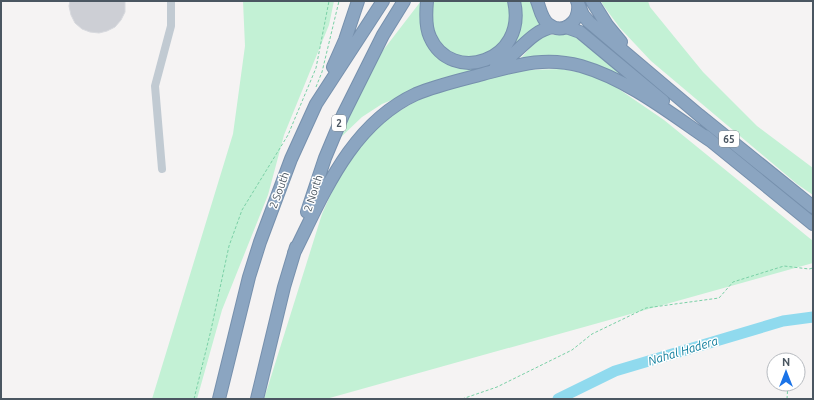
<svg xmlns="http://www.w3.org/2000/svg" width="814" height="400" font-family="Ubuntu,sans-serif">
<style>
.green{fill:#c3f1d5}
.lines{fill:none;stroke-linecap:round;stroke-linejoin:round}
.river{stroke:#90daee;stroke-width:11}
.building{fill:#cdcfd5;stroke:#d7d9de}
.highway-casing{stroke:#7690ad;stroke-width:14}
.path{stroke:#7ad0a6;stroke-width:1;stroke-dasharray:3 2;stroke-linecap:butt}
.minor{stroke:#c1cad2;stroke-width:8}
.highway{stroke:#8ba5c1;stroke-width:12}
.labels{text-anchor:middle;stroke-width:3;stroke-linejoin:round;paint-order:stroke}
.shield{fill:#fff;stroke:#808990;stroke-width:1}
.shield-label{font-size:10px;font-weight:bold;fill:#4a5661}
.street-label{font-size:11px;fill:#4a5661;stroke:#fff}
.water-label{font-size:12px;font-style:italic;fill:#0c7c9b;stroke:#fff}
</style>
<rect width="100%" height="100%" fill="#f5f3f3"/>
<path class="green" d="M243 1H334L329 25 284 135 268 195 222 310 197 399H152L233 134 245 46Z
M421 1 445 60 501 56 518 1H532L544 24 504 58 471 73 426 86 382 104 362 117 341 137 346 117 381 53Z
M431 1H510L512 18 501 45 481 57H464L449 53 434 35 430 13Z
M601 1H648L650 7 703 72 757 126 813 168V195L797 184 651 61 620 28 603 5Z
M565 34 574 36 632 83C610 73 586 60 562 56 548 54 534 56 521 58L538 39 546 35Z
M562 69 593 75 607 81 664 120 813 241V263L326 399H264L322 214 337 180 358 146 386 119 428 94 476 79 524 70Z"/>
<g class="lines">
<path class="river" d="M558 399 615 371 783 321 813 317"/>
</g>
<path class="building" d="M70 1H125V12L121 20 115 27 107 31 99 33 90 32 82 29 75 23 71 15 69 6Z"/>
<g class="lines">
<defs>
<path id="highway" d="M427 1C426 12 425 27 430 37 451 85 528 62 514 1
M537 1C540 8 541 18 548 24 563 36 580 22 578 4
M577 1 583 15 589 22 699 115 813 207
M592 1 607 25 621 42
M566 27 580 32 663 101
M496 66C518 56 529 31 553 27
M333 67 345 40 358 1
M705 136 813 224
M307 212 325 158 343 115 383 35 404 1
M294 253C324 193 351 124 416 94 438 85 461 80 483 74 517 65 545 56 581 66 629 80 671 114 711 141
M219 399 249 277 260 242 291 159 316 104 383 1
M257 399 284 287 296 247"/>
</defs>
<use href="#highway" class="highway-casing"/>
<path class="path" d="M316 87 322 72 339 1
M788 360V359
M194 399 211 330 229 246 242 210 288 135 316 68 329 1
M462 399 497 387 572 350 592 334 646 308 719 298 733 282 784 266 809 269 813 268
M787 399 788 384"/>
<path class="minor" d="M162 169 155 86 171 26V1"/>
<use href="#highway" class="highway"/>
</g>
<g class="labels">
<g class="shield">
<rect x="332" y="115" width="14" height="16" rx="3"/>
<rect x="719" y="131" width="20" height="16" rx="3"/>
</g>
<g class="shield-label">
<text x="339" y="127">2</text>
<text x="729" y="143">65</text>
</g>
<g class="street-label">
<text transform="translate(279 190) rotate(-70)" y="4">2 South</text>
<text transform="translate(313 193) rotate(-72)" y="4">2 North</text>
</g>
<g class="water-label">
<text transform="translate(683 351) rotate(-17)" y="4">Nahal Hadera</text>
</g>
</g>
<rect width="814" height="400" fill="none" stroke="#4a5661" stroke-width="4"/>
<g transform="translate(786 372)"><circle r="19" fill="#ffffff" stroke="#b7bbc0"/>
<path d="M0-3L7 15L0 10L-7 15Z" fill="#1a73e8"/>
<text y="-6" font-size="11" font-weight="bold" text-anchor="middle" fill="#4a5661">N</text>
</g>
</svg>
